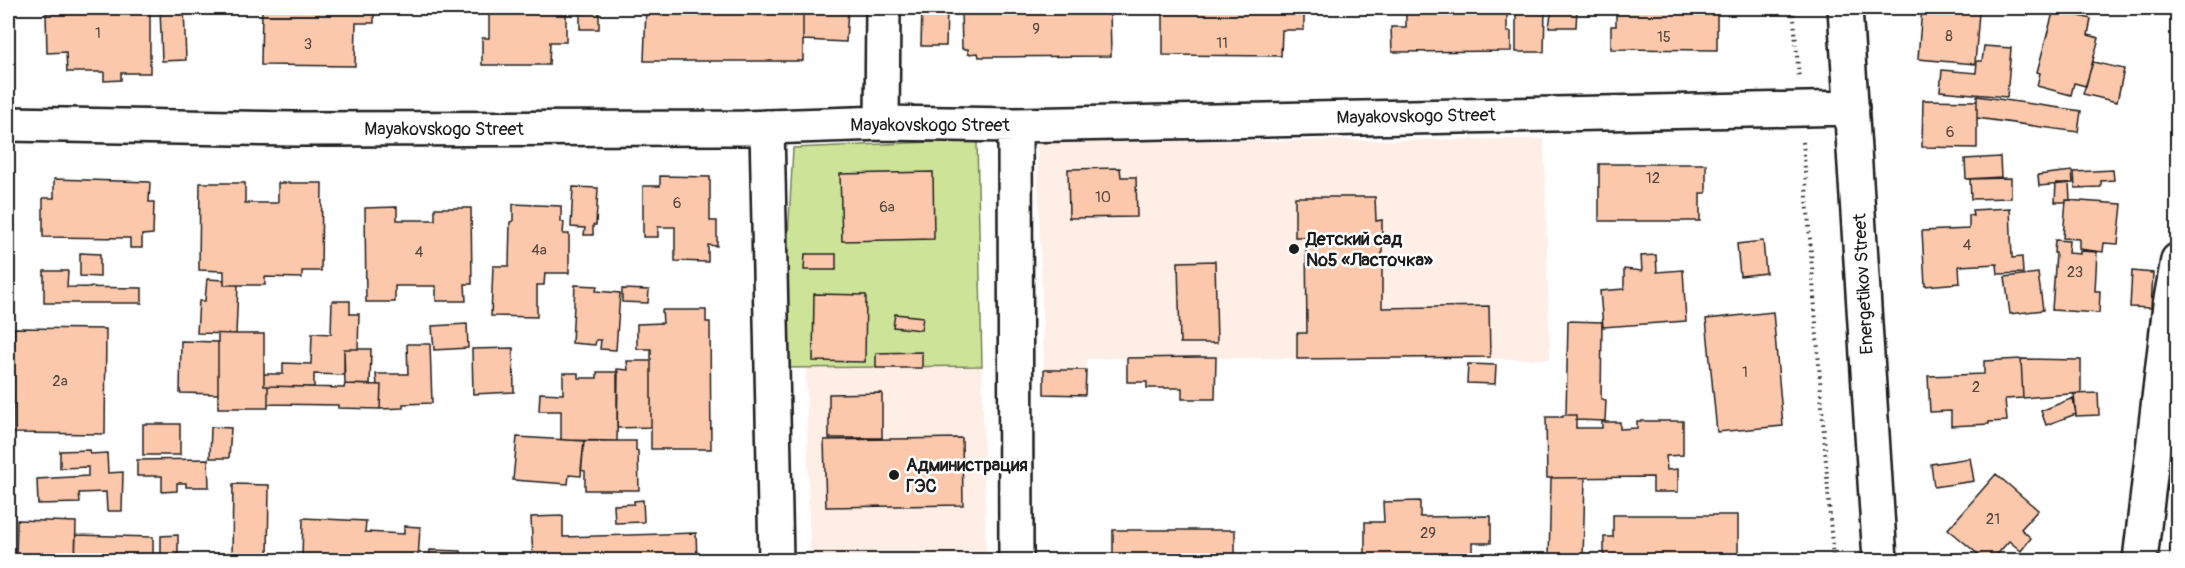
<svg xmlns="http://www.w3.org/2000/svg" width="2185" height="568" font-family="Pangolin,sans-serif">
<style>
.built{fill:#feeee6}
.green{fill:#cde398;stroke:#74805a;stroke-width:1.5}
.building{fill:#fcc8ac;stroke:#1c1c1c;stroke-width:1.5}
.lines{fill:none;stroke-linecap:round;stroke-linejoin:round}
.minor-casing{stroke:#1c1c1c;stroke-width:38}
.path{stroke:#1c1c1c;stroke-width:4;stroke-dasharray:1.5 4.5;stroke-linecap:butt}
.minor{stroke:#fff;stroke-width:33}
.poi-dot{fill:#1c1c1c;stroke:#fff;stroke-width:2}
.labels{text-anchor:middle;stroke-width:5;stroke-linejoin:round;paint-order:stroke}
.number-label{font-size:15px;fill:#544740}
.street-label{font-size:18px;fill:#1c1c1c;stroke:#fff}
.poi-label{font-size:18px;font-weight:bold;fill:#1c1c1c;stroke:#fff;text-anchor:start}
</style>
<rect width="100%" height="100%" fill="#fff"/>
<filter id="ink" filterUnits="userSpaceOnUse"><feTurbulence type="fractalNoise" baseFrequency=".0167" numOctaves="2"/><feDisplacementMap in="SourceGraphic" scale="12" xChannelSelector="R" yChannelSelector="G"/><feConvolveMatrix kernelMatrix="1 2 1 2 8 2 1 2 1" color-interpolation-filters="sRGB"/></filter>
<g filter="url(#ink)">
<path class="built" d="M1544 139 1550 359 1127 358 1086 359V370H1044L1037 142Z
M982 366 986 554 810 559 806 368Z"/>
<path class="green" d="M977 140 982 366 781 368 793 148Z"/>
<path class="building" d="M120 8H150V73H121V80L104 81V72H67L66 52 47 53 46 13 120 12Z
M160 8H184L186 60 162 61Z
M262 8H308V10L332 11V8H344V11L354 12V8H374V23H356L355 66 261 65Z
M489 8 566 9V42H550L549 65H482V38H489Z
M580 8H599V29H580Z
M646 8H683V12L803 13V61H644Z
M803 8H848L846 42 803 40Z
M922 8H947L946 46H921Z
M1057 8H1110L1111 56 979 57 978 53 968 54V49H962L961 9Z
M1163 8H1304V30H1282L1281 56 1163 55Z
M1406 8H1507V32H1511V51L1392 52 1391 27H1406Z
M1516 8H1545L1544 52H1516Z
M1552 8H1577L1576 27H1549Z
M1616 8H1717V50L1611 49V26H1616Z
M1922 8 1979 12 1975 64 1918 59Z
M2054 9 2091 19 2088 35 2099 38 2086 86 2074 83 2071 95 2037 86 2040 73 2037 72Z
M1984 46 2011 48 2007 97 1940 91 1942 70 1976 73 1977 61H1982Z
M2093 62 2124 69 2117 102 2083 94Z
M1977 96 2081 111 2078 132 1977 118Z
M1923 100 1977 101V148L1922 147Z
M2000 157 2001 177 1966 179 1965 159Z
M1599 164H1706V193H1700V221H1599Z
M1120 168 1121 177H1136L1137 217 1069 218 1068 169Z
M2113 170 2114 180 2101 181V187L2075 188 2074 172Z
M2072 171 2073 183 2039 186 2038 175Z
M933 172 934 239 842 241 840 174Z
M660 176 710 177V221H717V246L708 245V262L675 261V227H658V237H643V186H660Z
M2011 178V198L1971 199 1970 179Z
M54 179 150 182 149 202H154L153 234 142 235V248H130V238L43 237V198H54Z
M200 183H245V203H278V183H322L321 271H302V278L265 277V285H224V271L199 270Z
M2056 183H2069L2070 200H2066V202H2055Z
M573 187 598 188 596 225H593V235H584L585 228 571 227Z
M1295 197H1375L1376 221 1382 220V308L1489 306 1490 357 1297 359V333H1307L1306 237H1295Z
M2066 200 2122 204 2118 244 2104 243 2103 252 2079 249V239L2063 238Z
M513 204 561 206V222H564L563 234H569V273H545L544 285H537V317L491 316 493 266H509L510 222 513 221Z
M397 207V220H435V208H471L472 284H465L466 301H436V286H395V302H366L365 208Z
M2010 208 2012 258 2022 257 2023 273 1998 274 1997 264 1959 266 1960 283 1925 286 1922 231 1969 229V215L1973 216 1972 210Z
M2055 240 2069 241 2068 253 2080 254V251L2097 252 2095 291H2100L2099 313 2052 310 2056 253H2054Z
M1763 241 1766 273 1740 276 1737 244Z
M80 253 100 254V277L80 276Z
M805 254H836V270H804Z
M1656 255 1657 272 1683 270 1686 321 1603 327 1600 291 1624 289V269L1642 271 1641 256Z
M1215 261 1217 343H1180L1178 262Z
M44 271H68L67 287 142 288V303H44Z
M2132 271 2153 273 2151 308 2130 307Z
M2038 273 2043 310 2010 314 2005 277Z
M207 279 224 280V285H238L236 334 197 333 199 301H205Z
M575 285 597 286 596 291 620 293 616 350 600 349 601 340H596L595 345 572 343Z
M622 289 649 290 648 303 622 302Z
M814 294 866 295 865 362 813 361Z
M332 301H350V314H359L358 349H344V375L314 374V387L264 386V374H283V363L311 364 312 333 331 334Z
M662 310H706V322H710L711 449H651V349H637V324L663 323Z
M1773 312 1783 426 1717 432 1706 319Z
M895 314 923 317 921 330 893 327Z
M1568 321 1602 322 1601 399 1606 400 1605 421 1576 420V415H1566Z
M467 324 468 348 434 350 432 326Z
M14 328 106 329 105 434 13 433Z
M218 334H264V386H268V408H218Z
M181 341 218 342V394L180 393Z
M407 344H430L432 403 403 404V408L380 409 381 385H377L376 374H408Z
M513 348 514 392 473 394 472 349Z
M344 349H371L370 385 345 384Z
M922 352V368H876V353Z
M1197 357H1216L1215 399H1182V388H1147V382H1127V358Z
M2021 359 2081 360V393L2023 398Z
M2021 359 2023 398 2005 399 2007 421 1989 422V424L1951 426V411L1930 412 1928 376 1984 374V361Z
M627 361H651V427L617 428V369L628 370Z
M1468 364 1496 365 1495 384 1467 383Z
M1044 370H1086L1085 395 1044 394Z
M597 372H618L617 441 561 440V411H539L540 393 563 394V373H578V378H597Z
M345 384 381 385 380 409 338 408V405L268 404V386L344 388Z
M882 393V438H829V394Z
M2098 393 2099 415 2076 416 2074 394Z
M2073 398 2076 414 2046 425 2041 411Z
M1563 415H1576V428H1602V422H1620V429L1637 428V421H1683V455L1666 456 1667 470 1678 469V492H1653V477L1547 478 1546 417H1563Z
M143 424H180V455H143Z
M211 427 231 428 229 458H210Z
M517 437 584 441 581 476 569 475 568 484 513 480Z
M962 438 963 505 826 507 824 440Z
M584 441H636V450L638 451 639 490H585V471L581 470Z
M89 450 90 454 107 453 108 473 123 472 122 511H107L106 492 79 493 80 503 38 504 37 479 88 476V467L60 468V451Z
M1970 458 1974 481 1934 487 1931 464Z
M208 459 209 487H186V483H177V491L162 492V476H137V460Z
M1996 474 2038 510 2021 529 2031 538 2021 551 2009 541 1992 560H1985L1948 529Z
M1551 478H1585L1583 560H1549Z
M233 484 269 485 268 560H232Z
M643 500 644 522 615 523 614 505 634 504V501Z
M1420 501V517L1491 516V543H1472V560H1365V522H1384L1383 502Z
M1613 515H1738V560H1613V558L1604 557V537H1613Z
M563 516V537L696 533 697 560H533L531 517Z
M303 518 366 521 365 532 404 534V526L420 527 418 560H302Z
M17 520 76 522 75 560H16Z
M1113 530H1235V560H1113Z
M76 535 153 537V560H75Z
M178 535V560H161V536Z
M2178 547V560H2171L2170 548Z
M430 550 461 551V560H429Z"/>
<g class="lines">
<defs>
<path id="minor" d="M1845 8 1880 560
M882 123 883 8
M8 124 296 129 744 128 882 123 1015 125 1852 108
M1015 125 1016 560
M767 127 776 560
M2140 560 2170 305 2178 260"/>
</defs>
<use href="#minor" class="minor-casing"/>
<path class="path" d="M1793 8 1799 78
M1803 142 1833 560"/>
<use href="#minor" class="minor"/>
</g>
</g>
<g class="poi-dot">
<circle cx="1294" cy="249" r="6"/>
<circle cx="894" cy="475" r="6"/>
</g>
<g class="labels">
<g class="number-label">
<text x="1036" y="34">9</text>
<text x="98" y="38">1</text>
<text x="1949" y="41">8</text>
<text x="1664" y="42">15</text>
<text x="1222" y="48">11</text>
<text x="308" y="49">3</text>
<text x="1950" y="137">6</text>
<text x="1653" y="183">12</text>
<text x="1103" y="202">10</text>
<text x="677" y="208">6</text>
<text x="887" y="212">6а</text>
<text x="1967" y="250">4</text>
<text x="539" y="255">4а</text>
<text x="419" y="257">4</text>
<text x="2075" y="277">23</text>
<text x="1745" y="377">1</text>
<text x="60" y="386">2а</text>
<text x="1976" y="392">2</text>
<text x="1993" y="524">21</text>
<text x="1428" y="538">29</text>
</g>
<g class="street-label">
<text transform="translate(1416 116) rotate(-1)" y="6">Mayakovskogo Street</text>
<text x="930" y="131">Mayakovskogo Street</text>
<text x="444" y="135">Mayakovskogo Street</text>
<text transform="translate(1863 284) rotate(-93)" y="6">Energetikov Street</text>
</g>
<g class="poi-label">
<text x="1306" y="245">Детский сад<tspan x="1306" dy="21">№5 «Ласточка»</tspan></text>
<text x="906" y="471">Администрация<tspan x="906" dy="21">ГЭС</tspan></text>
</g>
</g>
<rect width="2185" height="568" fill="none" stroke="#fff" stroke-width="30"/>
<rect x="15" y="15" width="2155" height="538" fill="none" stroke="#1c1c1c" stroke-width="2" filter="url(#ink)"/>
</svg>
